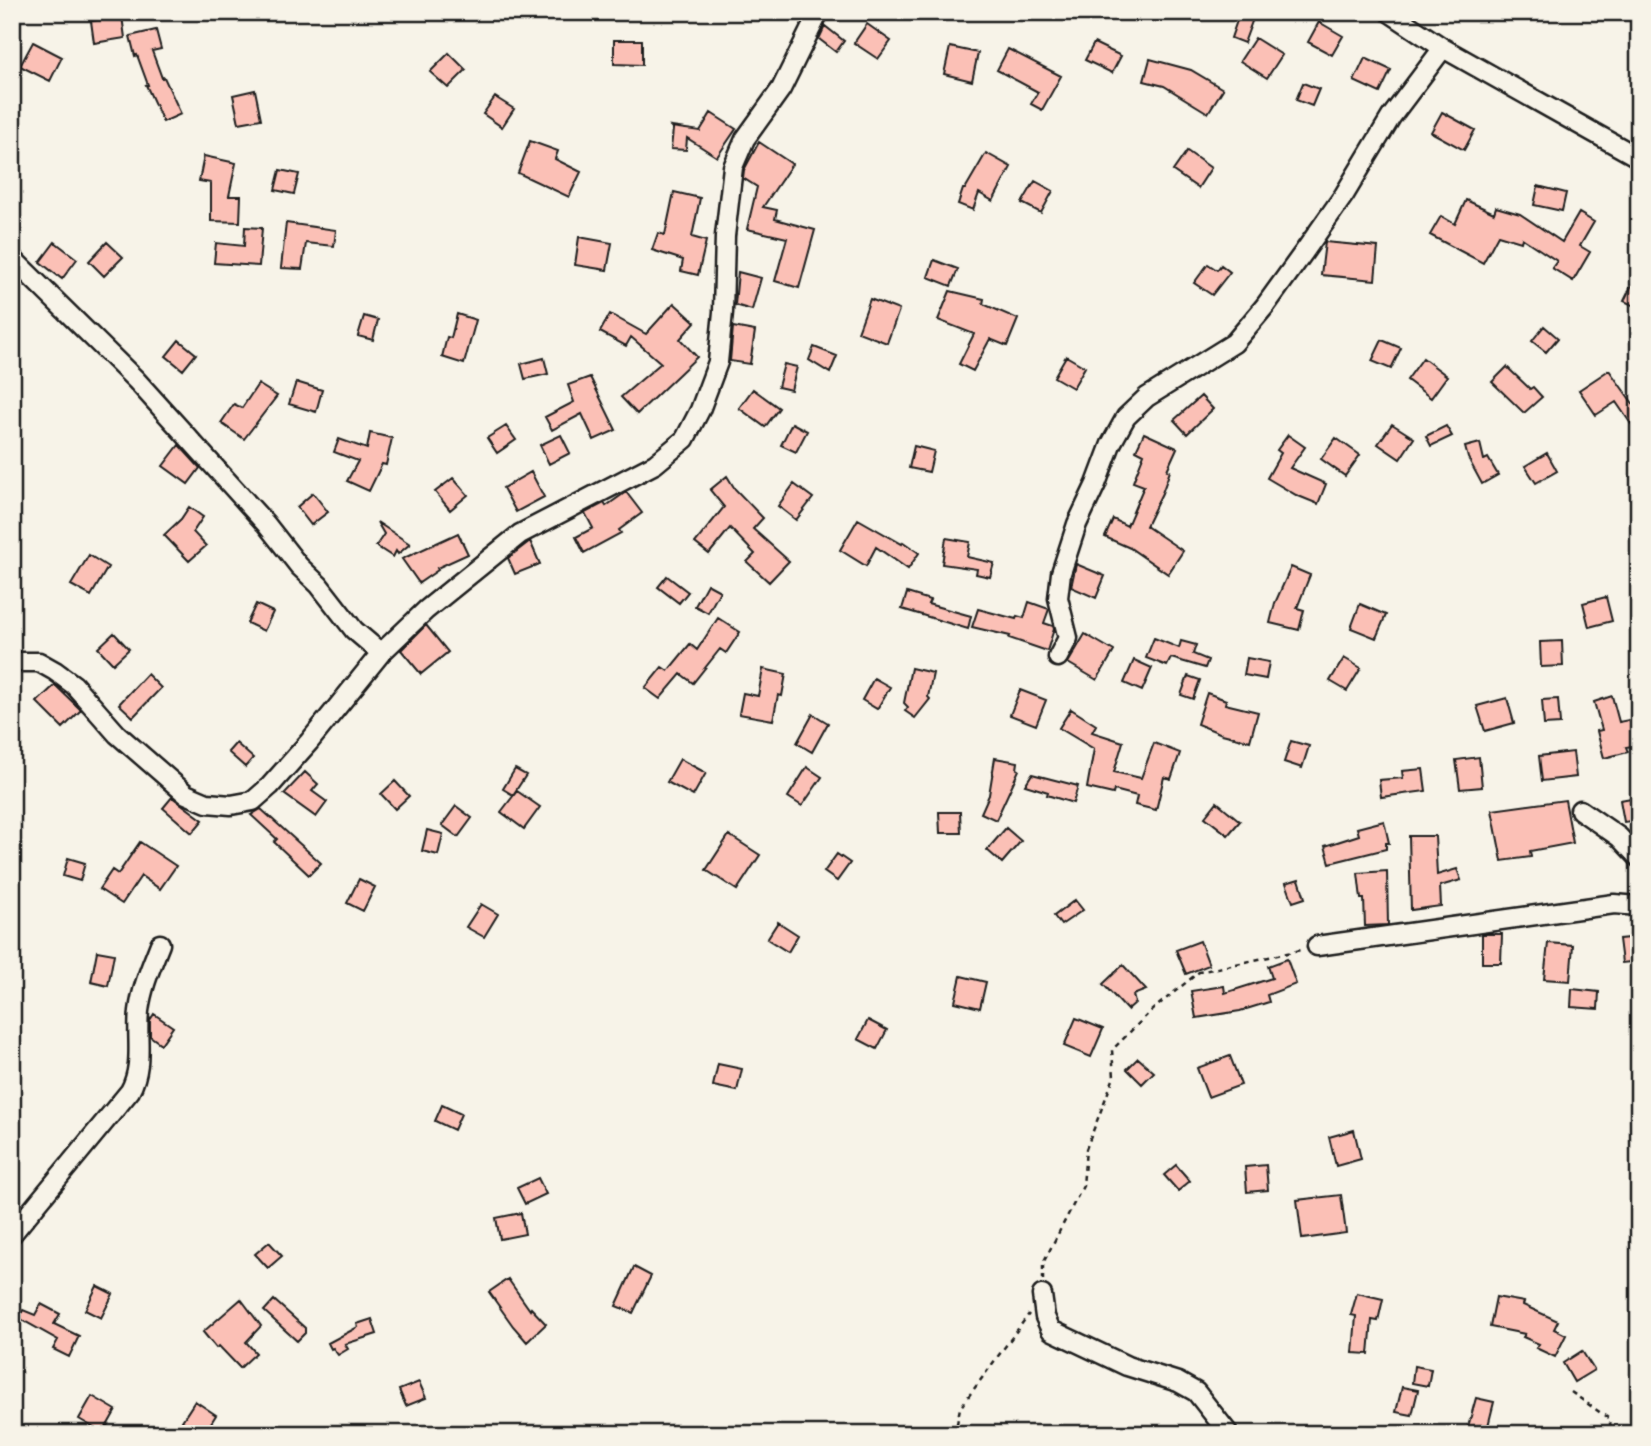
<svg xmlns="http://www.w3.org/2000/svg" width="1651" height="1446" font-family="Dekko,sans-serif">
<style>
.building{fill:#fbc0b6;stroke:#1c1c1c;stroke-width:2}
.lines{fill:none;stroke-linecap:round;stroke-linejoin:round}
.street-casing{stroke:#1c1c1c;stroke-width:23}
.path{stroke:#1c1c1c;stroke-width:2.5;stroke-dasharray:5 5;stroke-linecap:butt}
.street{stroke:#f7f3e8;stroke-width:18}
</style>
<rect width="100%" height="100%" fill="#f7f3e8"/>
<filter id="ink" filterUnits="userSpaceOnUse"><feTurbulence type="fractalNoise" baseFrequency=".0143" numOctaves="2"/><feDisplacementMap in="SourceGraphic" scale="14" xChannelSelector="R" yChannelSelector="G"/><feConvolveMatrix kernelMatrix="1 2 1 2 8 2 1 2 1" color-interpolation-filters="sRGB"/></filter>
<g filter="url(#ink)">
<path class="building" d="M1240 12 1254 16 1244 43 1231 38Z
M122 16 125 38 94 43 91 21Z
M1319 22 1343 36 1332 55 1308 42Z
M867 24 891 41 878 59 854 43Z
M825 26 844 41 836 52 819 39Z
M156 30 161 49 152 51 162 78 164 77 181 114 163 122 146 85H148L137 55 135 56 130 36Z
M1255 38 1282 55 1267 78 1240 61Z
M614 40H642V65L614 64Z
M33 42 62 57 50 81 20 66Z
M1094 43 1121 56 1112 73 1085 60Z
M950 47 978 53 972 81 944 74Z
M1008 49 1061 76 1042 110 1031 104 1038 92 997 70Z
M449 53 466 70 448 88 430 72Z
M1365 58 1391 70 1380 93 1354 81Z
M1150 59 1191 70 1223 89 1208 113 1164 86 1144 81Z
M1303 83 1319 89 1312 106 1296 100Z
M255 90 261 119 239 123 233 95Z
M495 97 514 109 502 127 483 114Z
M1442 112 1475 130 1464 150 1431 132Z
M711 113 736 129 717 157 687 138 686 150 671 149 673 129 671 127 700 131Z
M530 141 558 151 555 159 581 172 569 197 518 173Z
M759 142 792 164 763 207 777 210 775 219 815 230 799 288 775 281 787 238 747 229 757 187 743 178 744 170Z
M1187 151 1211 168 1198 188 1173 171Z
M986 153 1011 167 993 201 979 193 973 210 958 204 963 189H965Z
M204 156 236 163 229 196H241L240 222 211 221V183L199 181Z
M280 170 299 174 294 194 275 190Z
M1035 181 1053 191 1041 213 1022 203Z
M1538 186 1566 193 1562 211 1534 205Z
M674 192 700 198 692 237 706 241 698 275 681 271 683 260 652 250 658 233 665 235Z
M1466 200 1494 213 1496 207 1520 214 1562 242 1579 213 1594 222 1580 246 1590 252 1573 281 1552 268 1557 261 1522 238 1521 242 1498 235 1483 263 1430 235 1441 216 1455 224Z
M286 223 336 230 334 246 306 243 302 269 281 268Z
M245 227 262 228 259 266 214 263 216 243 244 246Z
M579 237 612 243 607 270 575 265Z
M55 242 77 259 62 279 40 262Z
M107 242 123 257 104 276 89 261Z
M1325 242 1378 247 1375 280 1321 275Z
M934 260 958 269 951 286 928 277Z
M1208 264 1217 270 1221 265 1230 272 1212 295 1194 283Z
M1639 270V308L1624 301Z
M738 272 761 278 752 310 735 305Z
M950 291 984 299 983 304 1018 319 1007 346 990 339 973 371 959 364 974 334 938 320Z
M870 299 899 310 887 343 858 332Z
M674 303 695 322 680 339 697 357 637 414 621 397 661 363 631 337 626 346 600 332 610 314 646 334Z
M457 314 476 320 464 364 442 357 447 337 451 338Z
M364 316 378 320 373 340 358 336Z
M1544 326 1558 338 1546 352 1532 341Z
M733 327 755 331 750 364 730 361Z
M179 340 196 354 183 370 166 356Z
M1382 340 1401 348 1391 369 1372 361Z
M814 347 837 356 830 373 809 360Z
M1066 356 1085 367 1073 388 1054 377Z
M544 358 548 374 525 379 521 364Z
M1423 358 1447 376 1431 398 1407 380Z
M784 364 797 367 791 390 778 387Z
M1507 367 1530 389 1533 387 1542 397 1524 413 1492 382Z
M1609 370 1639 412V419L1631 424 1616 402 1596 415 1579 390Z
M590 377 616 430 594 440 582 414 552 430 545 417 574 402 568 385Z
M296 382 322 390 316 412 289 404Z
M258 384 277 396 244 439 221 423 234 404 242 408Z
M753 389 779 408 765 427 739 408Z
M1201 396 1213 409 1187 434 1174 420Z
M792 423 807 431 796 452 781 445Z
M1392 424 1414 438 1400 459 1378 444Z
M506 426 516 440 497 453 487 438Z
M1446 426 1452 436 1431 446 1426 436Z
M370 433 392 438 386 465 382 464 369 491 347 481 358 461 334 452 339 439 367 449Z
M1144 433 1177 448 1167 470 1170 471 1162 493 1146 526 1183 551 1168 574 1130 548 1105 537 1113 519 1127 526 1144 486 1133 482 1144 454 1136 450Z
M561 435 570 453 549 464 540 445Z
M1288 435 1305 447 1290 468 1326 484 1318 504 1296 495 1267 478 1281 453 1277 450Z
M1336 438 1360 455 1345 476 1321 459Z
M1480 443 1484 460 1488 458 1498 475 1482 484 1468 458 1465 447Z
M179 445 200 468 188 484 163 466Z
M914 446 934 451 929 472 909 468Z
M1547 453 1557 471 1536 483 1525 466Z
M531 472 544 497 516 512 503 488Z
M727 476 735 489 763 518 753 529 789 561 769 582 747 562 755 554 730 528 709 554 695 543 724 507 710 490Z
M453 478 468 495 450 510 435 492Z
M794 484 813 498 796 520 778 506Z
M626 492 642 513 619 530 621 533 584 553 576 537 593 528 585 513 604 503 606 506Z
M313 493 328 512 311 525 297 507Z
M189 507 203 517 193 532 206 546 189 561 164 535 181 519Z
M858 519 902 544 903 542 919 553 908 569 876 547 866 566 840 550Z
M377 522 410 544 398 554 396 551 393 557 376 546 384 534Z
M458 533 468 554 437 568 438 570 419 583 402 559Z
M946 538 970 542 967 557 994 563 990 577 976 574 977 569 942 564Z
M530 541 540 564 515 574 508 558Z
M89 555 108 567 91 596 71 585Z
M1076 564 1105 576 1096 598 1071 587Z
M1291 567 1310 575 1297 608 1304 610 1299 630 1270 623 1275 603Z
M667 576 688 592 679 603 658 587Z
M707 584 720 591 708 613 695 606Z
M907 593 930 600 928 604 971 616 968 629 902 609Z
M1606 597 1612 621 1589 627 1583 603Z
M1029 602 1049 609 1044 623 1053 626 1054 629 1047 651 1009 638 1010 636 972 627 978 609 1016 619 1017 616 1024 618Z
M256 604 273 612 264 631 247 623Z
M1360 604 1386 615 1376 638 1351 628Z
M718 618 740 632 726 653 720 649 693 683 681 674 660 699 645 688 662 667 668 671 690 644 697 650Z
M426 625 448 652 421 674 401 650Z
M114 633 129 649 113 664 98 648Z
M1085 634 1114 651 1097 680 1068 663Z
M1154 638 1179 648 1181 641 1196 645 1193 654 1208 660 1205 668 1171 658 1167 666 1146 658Z
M1562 641 1563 666 1541 667 1540 642Z
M1247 658 1269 662 1266 679 1244 675Z
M1344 658 1361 668 1347 691 1330 681Z
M1134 660 1152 668 1142 691 1124 683Z
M911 668 933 673 928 697 930 699 915 718 905 711 908 707 904 703Z
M763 669 786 674 782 696 778 695 773 720 739 714 743 693 758 696Z
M147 674 161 688 133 717 119 704Z
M1188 676 1200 680 1193 699 1181 695Z
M874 678 890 687 877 709 862 700Z
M55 685 81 710 63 728 37 702Z
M1020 690 1046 700 1036 725 1010 715Z
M1207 693 1226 700 1225 704 1258 712 1250 741 1222 734 1197 724Z
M1612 696 1619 722 1639 718V745L1626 747 1628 752 1604 758 1597 731 1602 730 1594 702Z
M1507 698 1514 723 1485 731 1477 706Z
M1558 699 1560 724 1544 725 1542 700Z
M1071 709 1096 725 1092 732 1123 742 1114 772 1141 778 1154 743 1180 753 1171 779 1164 777 1156 810 1135 805 1137 796 1114 790 1113 794 1087 788 1094 749 1059 728Z
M813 714 828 723 812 752 797 743Z
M1291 741 1309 746 1302 768 1284 762Z
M236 743 253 758 245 767 228 752Z
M1573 752 1576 777 1542 781 1539 756Z
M1479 757 1482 787 1460 789 1456 760Z
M995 758 1018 762 1017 769 1019 770 996 820 981 813 989 795Z
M680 759 706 773 693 796 667 782Z
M807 767 822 777 802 806 788 797Z
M515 769 526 775 513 795 503 789Z
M1423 769 1426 791 1381 797 1379 780 1403 778 1402 771Z
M305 772 318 784 312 791 327 802 316 817 284 794Z
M1032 774 1078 786 1073 803 1047 795 1048 792 1025 785Z
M395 781 409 796 395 809 381 794Z
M517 791 540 807 524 829 501 812Z
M172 797 203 820 192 833 163 808Z
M1637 797 1639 820 1624 822 1620 800Z
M1565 800 1573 843 1530 851 1531 857 1502 861 1492 810Z
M1217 802 1240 821 1228 835 1205 817Z
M456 806 472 818 458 837 442 825Z
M261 809 321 863 309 875 274 842 277 839 251 815Z
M939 812H960L961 833H940Z
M1384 821 1389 843H1386V849L1330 863 1325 846 1359 835 1357 828Z
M1006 828 1021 841 1002 863 987 850Z
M427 830 443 834 438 855 422 851Z
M729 835 760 855 737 890 706 870Z
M1409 836H1435L1437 875 1457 869 1461 880 1440 886 1441 906 1411 910Z
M140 842 176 866 160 889 141 876 122 904 99 889 112 870 118 874Z
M837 854 850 863 837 881 824 872Z
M68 858 85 863 80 881 63 876Z
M1387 871 1388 925 1365 926 1364 899H1361L1358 873Z
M359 879 375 887 363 911 347 903Z
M1299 879 1305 898 1293 902 1286 883Z
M1075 900 1083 910 1061 925 1054 916Z
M481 904 498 914 484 937 466 927Z
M778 922 798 935 788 952 767 939Z
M1482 934H1502L1501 963H1482Z
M1639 937V961L1622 963 1619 939Z
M1200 941 1209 965 1186 974 1176 950Z
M1548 943 1573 945 1570 981 1544 979Z
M97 951 114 954 108 986 91 982Z
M1287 959 1296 984 1267 995 1269 1002 1240 1011 1196 1018 1191 991 1224 986 1225 993 1272 978 1268 966Z
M1123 965 1146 990 1133 995 1135 1003 1127 1010 1103 984Z
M961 976 986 982 980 1008 955 1002Z
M1572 989 1599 992 1598 1009 1571 1007Z
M154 1014 173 1027 161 1044 150 1036V1020Z
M1076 1018 1103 1029 1091 1057 1064 1046Z
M868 1020 887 1030 877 1049 858 1039Z
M1230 1056 1241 1085 1208 1097 1197 1068Z
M1138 1058 1154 1072 1142 1084 1127 1069Z
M718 1064 742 1069 737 1091 713 1086Z
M442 1105 461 1114 454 1130 435 1121Z
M1354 1130 1361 1159 1336 1166 1329 1137Z
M1176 1165 1190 1181 1178 1191 1164 1175Z
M1266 1165 1268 1190 1247 1192 1245 1167Z
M538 1178 546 1194 525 1204 517 1188Z
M1341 1195 1346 1233 1302 1239 1297 1200Z
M521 1213 525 1234 500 1239 496 1218Z
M269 1242 282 1256 268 1268 255 1254Z
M634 1267 651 1276 633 1313 616 1306Z
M508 1279 530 1310 531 1308 546 1324 527 1342 513 1326 489 1292Z
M97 1286 113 1294 101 1318 85 1310Z
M1357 1293 1383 1299 1378 1321 1372 1320 1369 1354 1353 1353 1356 1316 1351 1315Z
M1496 1297 1524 1302 1523 1305 1558 1321 1554 1329 1566 1335 1555 1357 1536 1348 1539 1344 1523 1337 1525 1334 1490 1327Z
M241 1299 261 1326 246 1342 256 1353 240 1368 219 1346 216 1348 203 1332Z
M274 1300 305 1328V1333L297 1341 264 1311Z
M41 1304 60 1314 54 1324 79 1336 69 1357 53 1349 58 1340 19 1318 23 1310 35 1315Z
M372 1319 377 1334 345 1344 348 1349 338 1355 333 1348 331 1349 328 1343 358 1327 357 1324Z
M1582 1351 1594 1370 1574 1382 1563 1363Z
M1414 1366 1431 1369 1428 1386 1412 1383Z
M419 1382 426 1398 406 1406 399 1390Z
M1402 1387 1418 1390 1412 1415 1396 1412Z
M92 1396 116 1410 103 1433 79 1419Z
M1476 1398 1494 1402 1486 1434H1466Z
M195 1401 216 1415 204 1434 182 1421Z"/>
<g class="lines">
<defs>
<path id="street" d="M1389 12 1443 48 1639 158
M12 258 136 380 266 524 299 566 319 585 354 630 381 653
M1058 657 1068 638 1058 598 1061 573 1077 524 1096 484 1111 444 1126 417 1147 397 1234 343 1265 306 1304 252 1344 195 1391 117 1443 48
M12 662H39L55 671 74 685 117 734 186 794 207 803 231 805 253 801 270 786 309 742 381 653 426 610 520 534 655 464 685 439 700 410 718 362 723 312 725 236 733 167 745 139 781 89 819 12
M1580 810 1619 837 1639 858
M1317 946 1614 904 1639 906
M12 1234 130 1091C144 1065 136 1039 139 1011 142 987 151 967 160 944
M1042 1295 1045 1317 1051 1330 1127 1366 1178 1382 1196 1392 1229 1434"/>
</defs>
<use href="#street" class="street-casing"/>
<path class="path" d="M1043 1280V1263L1083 1186 1086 1149 1114 1077 1112 1050 1151 1011 1199 972 1301 950
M1571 1392 1608 1418 1614 1434
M955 1434 960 1408 1029 1314"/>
<use href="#street" class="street"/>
</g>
</g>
<rect width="1651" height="1446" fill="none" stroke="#f7f3e8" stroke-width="42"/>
<rect x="21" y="21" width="1609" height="1404" fill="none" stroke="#1c1c1c" stroke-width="2.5" filter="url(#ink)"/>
</svg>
